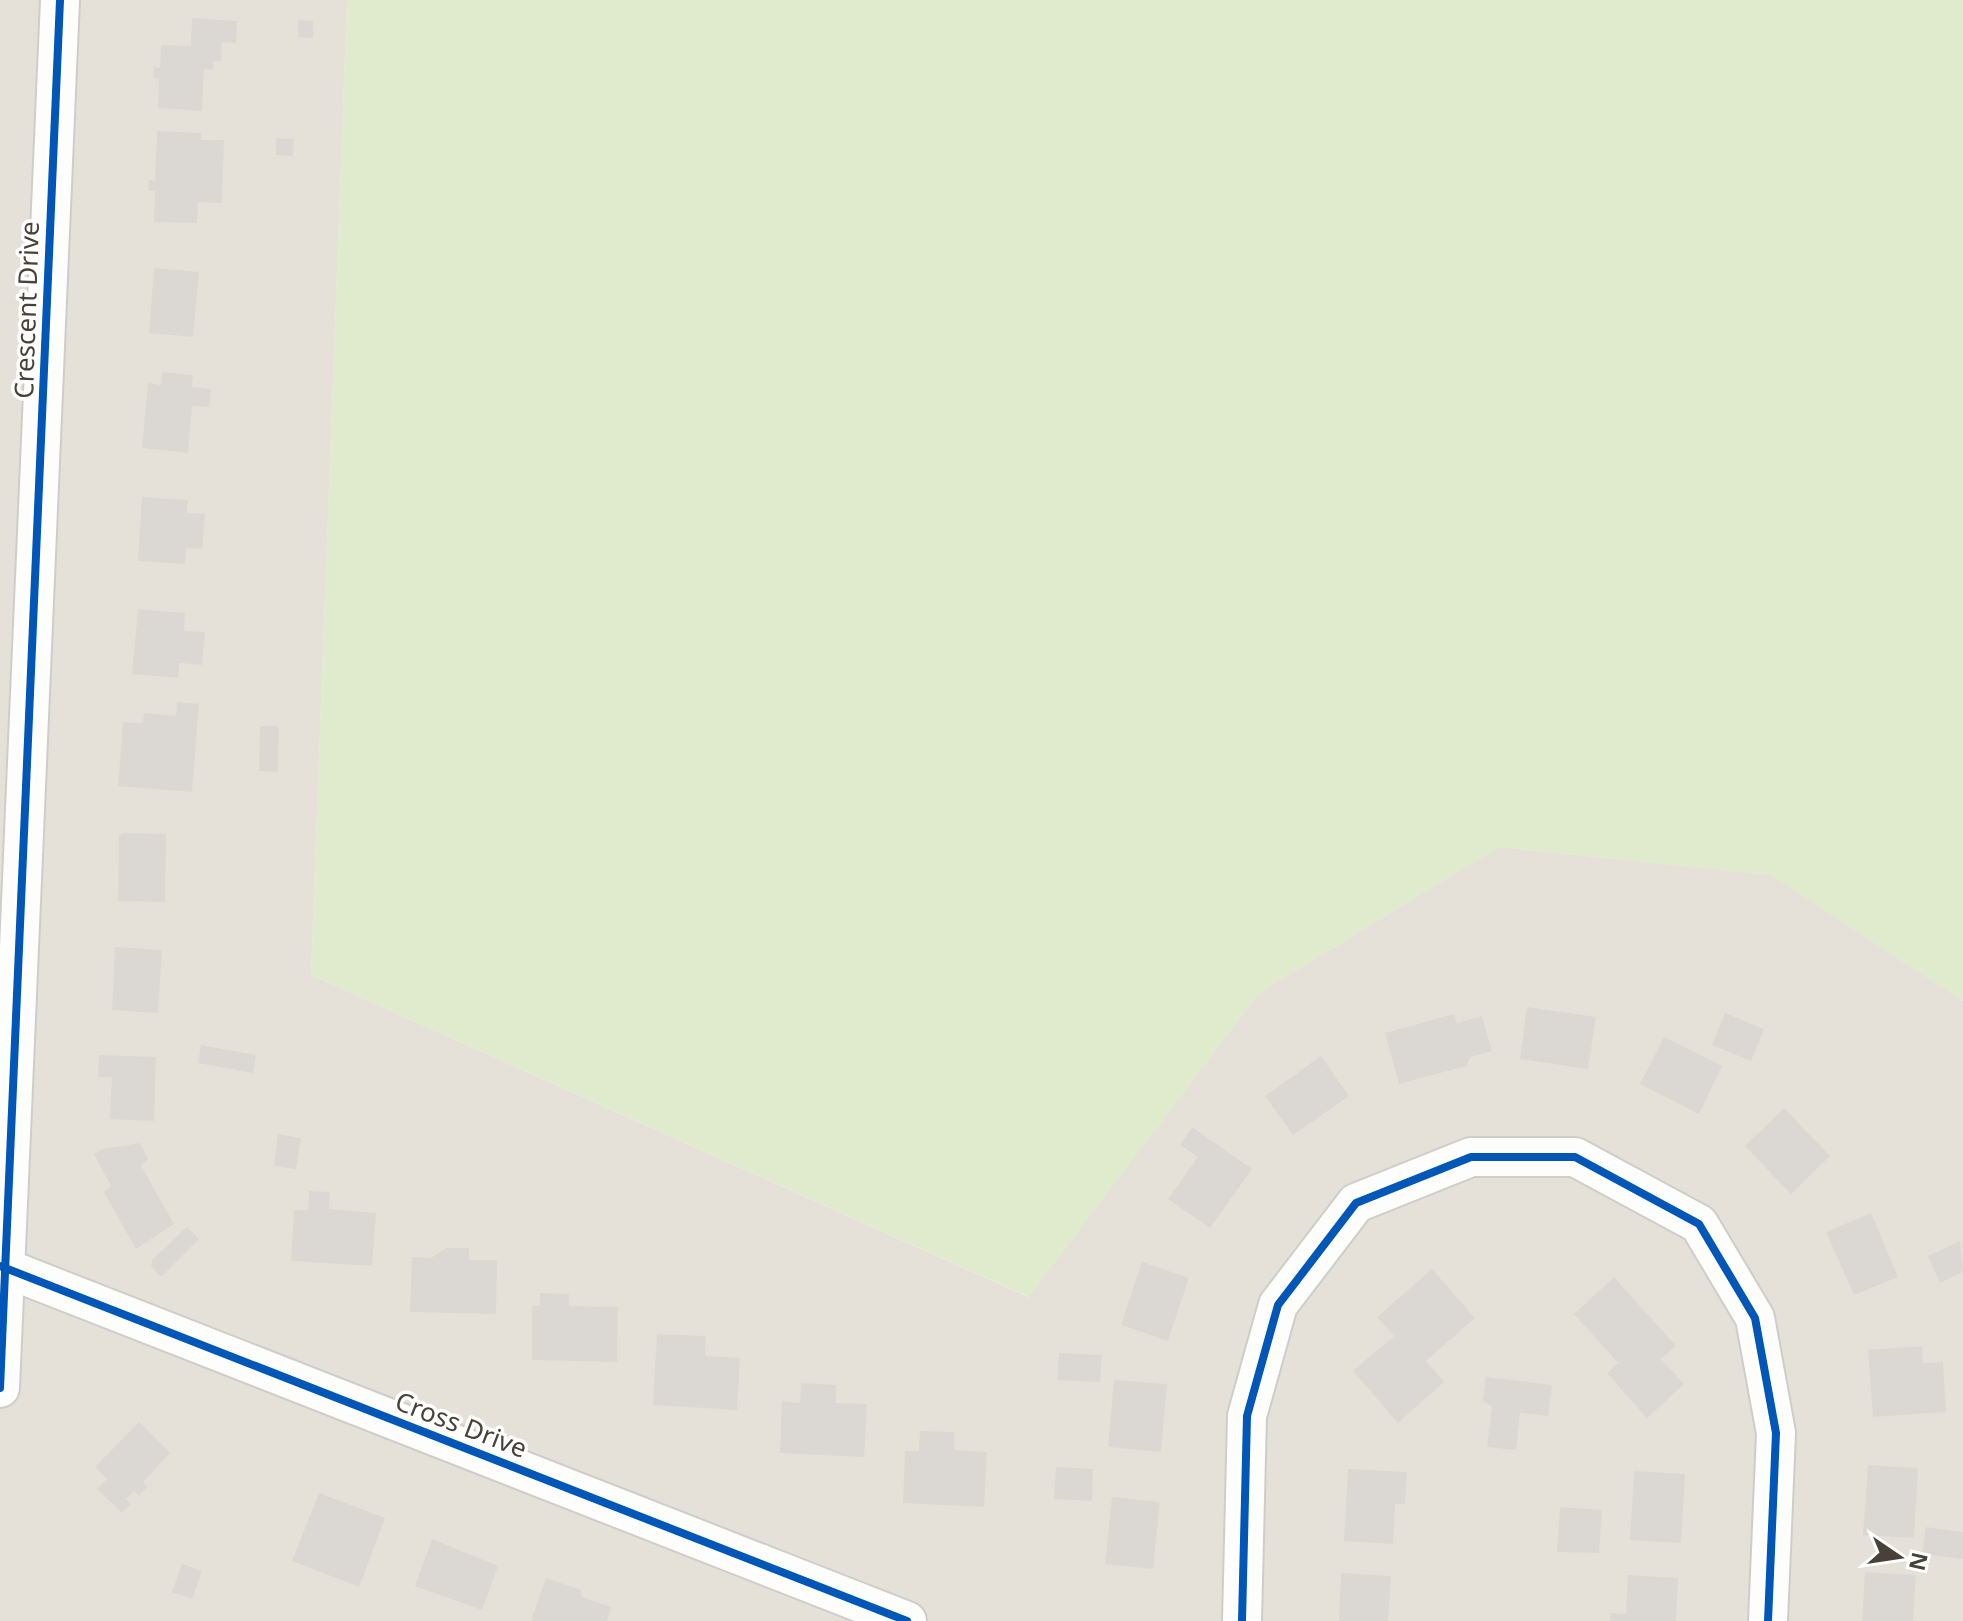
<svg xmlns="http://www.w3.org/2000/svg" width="1963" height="1621" font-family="'Noto Sans',sans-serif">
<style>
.residential{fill:#e5e1d9}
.green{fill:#dfebcc}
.building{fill:#dbd8d4}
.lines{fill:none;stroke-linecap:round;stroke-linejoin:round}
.minor-casing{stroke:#cfcdc9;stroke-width:42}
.minor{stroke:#fdfdfc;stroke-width:38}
.cycleway-casing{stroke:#fff;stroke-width:13}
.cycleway{stroke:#0057b8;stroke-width:8}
.labels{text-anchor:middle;stroke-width:7;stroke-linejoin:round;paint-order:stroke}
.street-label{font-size:26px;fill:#484137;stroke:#fff}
</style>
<rect width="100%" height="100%" fill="#f1efec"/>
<path class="residential" d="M0 0H347L311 975 1028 1297 1259 993 1498 847 1772 875 1963 1001V1621H0Z"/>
<path class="green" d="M347 0H1963V1001L1771 875 1498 847 1259 993 1029 1297 311 975Z"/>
<path class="building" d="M192 18 237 21 236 43 222 42 221 61H214L213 70 204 69 202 111 158 108 159 79 153 78 154 67 160 68 161 45 191 46Z
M298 20 313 21V38L298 37Z
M157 131 201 133V140H224L222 203 198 202 197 223 154 222 155 191H148L149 180 155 181Z
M276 138 294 139 293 156 276 155Z
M154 268 199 272 193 337 149 333Z
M162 372 193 375 192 387 211 389 209 407 192 406 188 453 142 448 148 383 161 385Z
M142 497 188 500 187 513 205 514 202 549 186 548 185 564 138 561Z
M138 609 185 613 184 631 205 632 202 665 179 663 178 678 132 674Z
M177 702 199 704 192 792 118 786 123 722 143 723 144 713 176 716Z
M260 726H279L278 772 259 771Z
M124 833 166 834 165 902 118 901 119 835Z
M115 947 162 950 158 1013 112 1010Z
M1527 1007 1596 1017 1588 1069 1520 1059Z
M1725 1013 1764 1029 1751 1061 1712 1045Z
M1454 1014 1457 1023 1482 1016 1492 1051 1470 1057 1466 1066 1399 1084 1385 1033Z
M1664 1037 1722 1066 1699 1114 1640 1084Z
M201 1045 256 1055 253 1073 198 1063Z
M99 1055 156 1057 154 1121 110 1119 112 1077H98Z
M1321 1056 1349 1096 1293 1135 1265 1096Z
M1784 1108 1830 1156 1791 1194 1745 1146Z
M1192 1127 1252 1169 1210 1228 1168 1199 1198 1157 1180 1145Z
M278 1134 301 1138 296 1169 274 1166Z
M140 1143 148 1159 141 1166 174 1224 136 1249 104 1192 111 1186 94 1154 102 1149Z
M309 1191 330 1192 329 1209 376 1213 372 1266 291 1261 294 1210H308Z
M1871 1213 1898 1277 1854 1295 1826 1232Z
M187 1227 199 1239 161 1277 151 1266 152 1260Z
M1960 1241 1963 1272 1940 1283 1928 1256Z
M446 1248H469V1260H497L496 1314 410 1312 412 1257 431 1258Z
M1142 1262 1189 1278 1168 1341 1121 1325Z
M1432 1269 1475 1318 1426 1361 1444 1382 1398 1423 1353 1371 1394 1336 1377 1317Z
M1614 1277 1676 1346 1661 1359 1684 1384 1647 1418 1607 1373 1618 1363 1574 1314Z
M540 1293 569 1294V1306L618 1307 617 1362 532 1360V1305L540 1306Z
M657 1334 706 1336 705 1356 740 1358 737 1410 653 1405Z
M1922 1346 1923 1363 1943 1362 1946 1412 1873 1417 1868 1350Z
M1059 1353 1102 1355 1100 1382 1057 1380Z
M1486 1377 1552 1385 1548 1416 1520 1413 1516 1450 1487 1447 1492 1407 1483 1400Z
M1114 1380 1167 1384 1161 1452 1108 1447Z
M801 1383 836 1385V1403L867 1404 864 1457 780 1453 782 1401 800 1403Z
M139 1422 170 1453 143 1482 147 1487 139 1496 134 1491 126 1499 131 1504 122 1513 97 1489 107 1479 95 1467Z
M920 1431 954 1432V1450L987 1452 984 1507 903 1503 905 1451H919Z
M1868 1465 1918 1468 1914 1538 1863 1535Z
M1056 1467 1093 1469 1092 1501 1054 1499Z
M1348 1469 1407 1472 1405 1504H1395L1393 1544 1344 1541Z
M1634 1471 1685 1474 1681 1543 1630 1540Z
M319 1493 385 1518 359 1587 292 1561Z
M1112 1497 1160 1502 1153 1569 1105 1564Z
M1560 1507 1602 1510 1599 1553 1557 1552Z
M1926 1527 1963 1532V1559L1922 1554Z
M432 1539 498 1566 482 1610 415 1586Z
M182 1564 202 1571 192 1599 172 1592Z
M1865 1572 1916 1575 1913 1621H1862Z
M1341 1573 1391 1576 1388 1621H1339Z
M1628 1575 1678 1578 1676 1621H1610L1611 1613 1626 1614Z
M546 1578 581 1590 582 1597 611 1607 607 1621H531Z"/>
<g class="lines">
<defs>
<path id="minor" d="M0 1266 907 1621
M0 1388 60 0
M1242 1621 1247 1416 1278 1305 1356 1203 1471 1157H1575L1699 1224 1755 1318 1776 1433 1768 1621"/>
</defs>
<use href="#minor" class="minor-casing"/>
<use href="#minor" class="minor"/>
<defs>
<path id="cycleway" d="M0 1266 907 1621
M0 1388 60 0
M1242 1621 1247 1416 1278 1305 1356 1203 1471 1157H1575L1699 1224 1755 1318 1776 1433 1768 1621"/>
</defs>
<use href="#cycleway" class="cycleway-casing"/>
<use href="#cycleway" class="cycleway"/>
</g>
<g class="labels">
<g class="street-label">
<text transform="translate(27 310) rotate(-88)" y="9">Crescent Drive</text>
<text transform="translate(461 1425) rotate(21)" y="9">Cross Drive</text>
</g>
</g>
<g transform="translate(1899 1557) rotate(103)" stroke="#ffffff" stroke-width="6" paint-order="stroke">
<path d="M0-6L14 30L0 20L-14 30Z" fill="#484137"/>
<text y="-12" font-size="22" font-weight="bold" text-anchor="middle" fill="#484137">N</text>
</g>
</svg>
